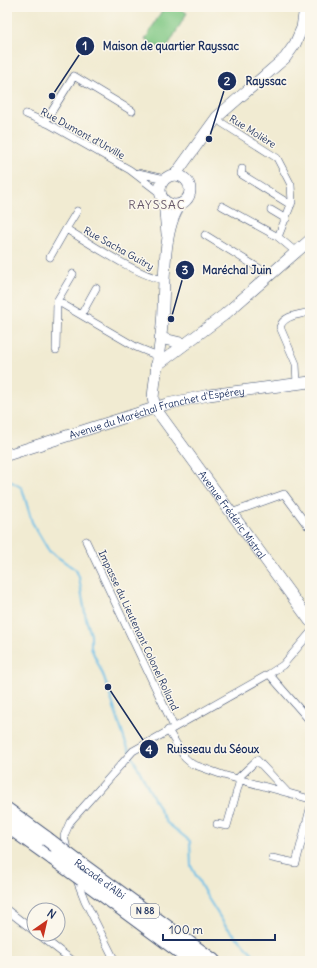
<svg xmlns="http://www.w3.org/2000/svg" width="317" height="968" font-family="Delius,sans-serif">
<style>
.green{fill:#80c884;stroke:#4e7c71}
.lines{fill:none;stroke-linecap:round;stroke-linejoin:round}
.stream{stroke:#6cbfe8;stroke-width:2}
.street-casing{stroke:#3b4b6f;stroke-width:8}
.secondary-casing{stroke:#3b4b6f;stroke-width:12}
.highway-casing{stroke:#3b4b6f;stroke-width:16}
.street{stroke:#fff;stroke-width:7}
.secondary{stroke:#fff;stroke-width:11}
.highway{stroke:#fff;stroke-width:14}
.highway-bridge-casing{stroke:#3b4b6f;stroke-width:16;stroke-linecap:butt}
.highway-bridge{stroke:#fff;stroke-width:14}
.labels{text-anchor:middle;stroke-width:3;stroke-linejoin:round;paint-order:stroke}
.shield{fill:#fbf7ec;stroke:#5e6b89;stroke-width:1}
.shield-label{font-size:9px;font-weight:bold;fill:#1b2f5e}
.street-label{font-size:10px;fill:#1b2f5e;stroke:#fbf7ec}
.quarter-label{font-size:12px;letter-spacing:1px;fill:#67596c;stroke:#fbf7ec}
.leader{fill:none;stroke:#1b2f5e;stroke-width:1.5}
.callout-dot{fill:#1b2f5e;stroke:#fbf7ec;stroke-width:1.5}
.mark-label{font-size:12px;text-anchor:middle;font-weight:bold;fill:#fff}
.callout-label{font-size:11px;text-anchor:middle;font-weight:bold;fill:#1b2f5e;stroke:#fbf7ec;stroke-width:3;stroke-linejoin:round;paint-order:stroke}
</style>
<rect width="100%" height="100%" fill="#fbf7ec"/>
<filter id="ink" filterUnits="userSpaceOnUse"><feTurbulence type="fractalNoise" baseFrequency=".025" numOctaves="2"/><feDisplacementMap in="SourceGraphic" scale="8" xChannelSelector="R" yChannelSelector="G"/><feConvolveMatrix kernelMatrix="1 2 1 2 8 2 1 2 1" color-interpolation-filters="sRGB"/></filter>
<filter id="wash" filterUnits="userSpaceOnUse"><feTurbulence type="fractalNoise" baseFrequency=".012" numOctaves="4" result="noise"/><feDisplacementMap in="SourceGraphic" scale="16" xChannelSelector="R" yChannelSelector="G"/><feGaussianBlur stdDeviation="0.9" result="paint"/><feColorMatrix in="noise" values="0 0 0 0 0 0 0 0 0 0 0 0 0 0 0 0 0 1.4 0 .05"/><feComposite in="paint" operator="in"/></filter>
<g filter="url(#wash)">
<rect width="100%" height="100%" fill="#f1ebd2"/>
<path class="green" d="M164 7H177L187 13 165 51 145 40Z"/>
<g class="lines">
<path class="stream" d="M7 479 22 488 32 522 49 551 76 570 79 577 86 619 91 635V648L104 677 125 741 130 752
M132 756 166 822 190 841 191 866 206 895 225 925 260 961"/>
</g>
</g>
<g filter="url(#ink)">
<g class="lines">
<defs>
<path id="street" d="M26 114 49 124 130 170 160 193
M217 117 222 123 277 158 291 185 292 202 278 237 296 252
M45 122 74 76 132 111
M242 169 241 174 291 205
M138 173 165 179
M222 206 278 237
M271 210 286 219
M66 229 77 211
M205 235 265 272 269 276
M50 257 66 229C90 243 139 277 165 280
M57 301 73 274
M81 315 96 288
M56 350 57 301 136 347 158 356
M297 384 296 364 280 327C284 315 299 315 310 312
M231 513 284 494 307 525
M86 541 174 727
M269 674 310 721
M168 730 185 758 192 764 223 775 310 799
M237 779 257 760 287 792
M217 824 227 826 240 780
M68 853 64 836 70 822 133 751 269 674 283 665 310 633
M272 858 296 863 310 809
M76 878 85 901 115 961
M7 910 34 931
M38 934 73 961"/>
<g id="secondary">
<circle cx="175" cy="190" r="15"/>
<path d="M175 175 217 117 285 58 295 44 302 28 305 7"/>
<path d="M164 201 167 234"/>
<path id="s1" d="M180 205C161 231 165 292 162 325 160 350 155 374 153 398L155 408 310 621"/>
<path d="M160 338 185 344"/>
<path d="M156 366 224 315 310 240"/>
<path id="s2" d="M7 455 167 404 209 395 310 382"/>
</g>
<g id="highway">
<path d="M7 810 47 839"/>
<path d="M7 825 53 858"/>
<path id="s3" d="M76 861 213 961"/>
<path d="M82 879 193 961"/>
</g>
</defs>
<use href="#street" class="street-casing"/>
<use href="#secondary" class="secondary-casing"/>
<use href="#highway" class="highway-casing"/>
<use href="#street" class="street"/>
<use href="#secondary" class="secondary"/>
<use href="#highway" class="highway"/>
<defs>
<path id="highway-bridge" d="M47 839 76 861
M53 858 82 879"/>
</defs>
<use href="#highway-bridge" class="highway-bridge-casing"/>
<use href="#highway-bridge" class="highway-bridge"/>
</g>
</g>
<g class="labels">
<rect class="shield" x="131" y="904" width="28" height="14" rx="3"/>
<g class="shield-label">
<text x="145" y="914">N 88</text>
</g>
<g class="street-label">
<text transform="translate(253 131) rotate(32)" y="4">Rue Molière</text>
<text transform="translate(83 133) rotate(29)" y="4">Rue Dumont d'Urville</text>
<text transform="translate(119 248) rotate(29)" y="4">Rue Sacha Guitry</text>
<text dy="4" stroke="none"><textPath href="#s2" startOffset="156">Avenue du Maréchal Franchet d'Espérey</textPath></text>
<text dy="4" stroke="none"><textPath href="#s1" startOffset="338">Avenue Frédéric Mistral</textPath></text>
<text transform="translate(139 630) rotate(65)" y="4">Impasse du Lieutenant Colonel Rolland</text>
<text dy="4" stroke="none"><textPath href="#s3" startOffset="30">Rocade d'Albi</textPath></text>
</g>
<g class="quarter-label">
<text x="157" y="209">RAYSSAC</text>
</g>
</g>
<path class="leader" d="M52 96L85 46M209 139L227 81M171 319L185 270M108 687L149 749"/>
<g class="callout-dot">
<circle cx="52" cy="96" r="4"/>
<circle cx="209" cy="139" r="4"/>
<circle cx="171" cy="319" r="4"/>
<circle cx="108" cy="687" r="4"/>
<circle cx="85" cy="46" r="10"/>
<circle cx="227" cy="81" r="10"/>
<circle cx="185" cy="270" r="10"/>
<circle cx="149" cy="749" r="10"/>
</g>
<g class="mark-label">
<text x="85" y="50">1</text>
<text x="227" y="85">2</text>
<text x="185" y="274">3</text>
<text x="149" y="754">4</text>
</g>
<g class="callout-label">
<text x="171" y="50">Maison de quartier Rayssac</text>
<text x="266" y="85">Rayssac</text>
<text x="237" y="274">Maréchal Juin</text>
<text x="213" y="753">Ruisseau du Séoux</text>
</g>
<rect width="317" height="968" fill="none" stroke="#fbf7ec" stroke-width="24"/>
<g transform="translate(46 922) rotate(34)"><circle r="19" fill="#fbf7ec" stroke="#a1a7b3"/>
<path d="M0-3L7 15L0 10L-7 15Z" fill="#c8321e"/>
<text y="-6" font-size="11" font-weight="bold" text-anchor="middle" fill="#1b2f5e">N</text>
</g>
<path d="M163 934v6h112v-6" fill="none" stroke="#1b2f5e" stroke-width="2"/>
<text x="169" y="934" font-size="12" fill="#1b2f5e" stroke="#fbf7ec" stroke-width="3" paint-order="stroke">100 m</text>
</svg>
